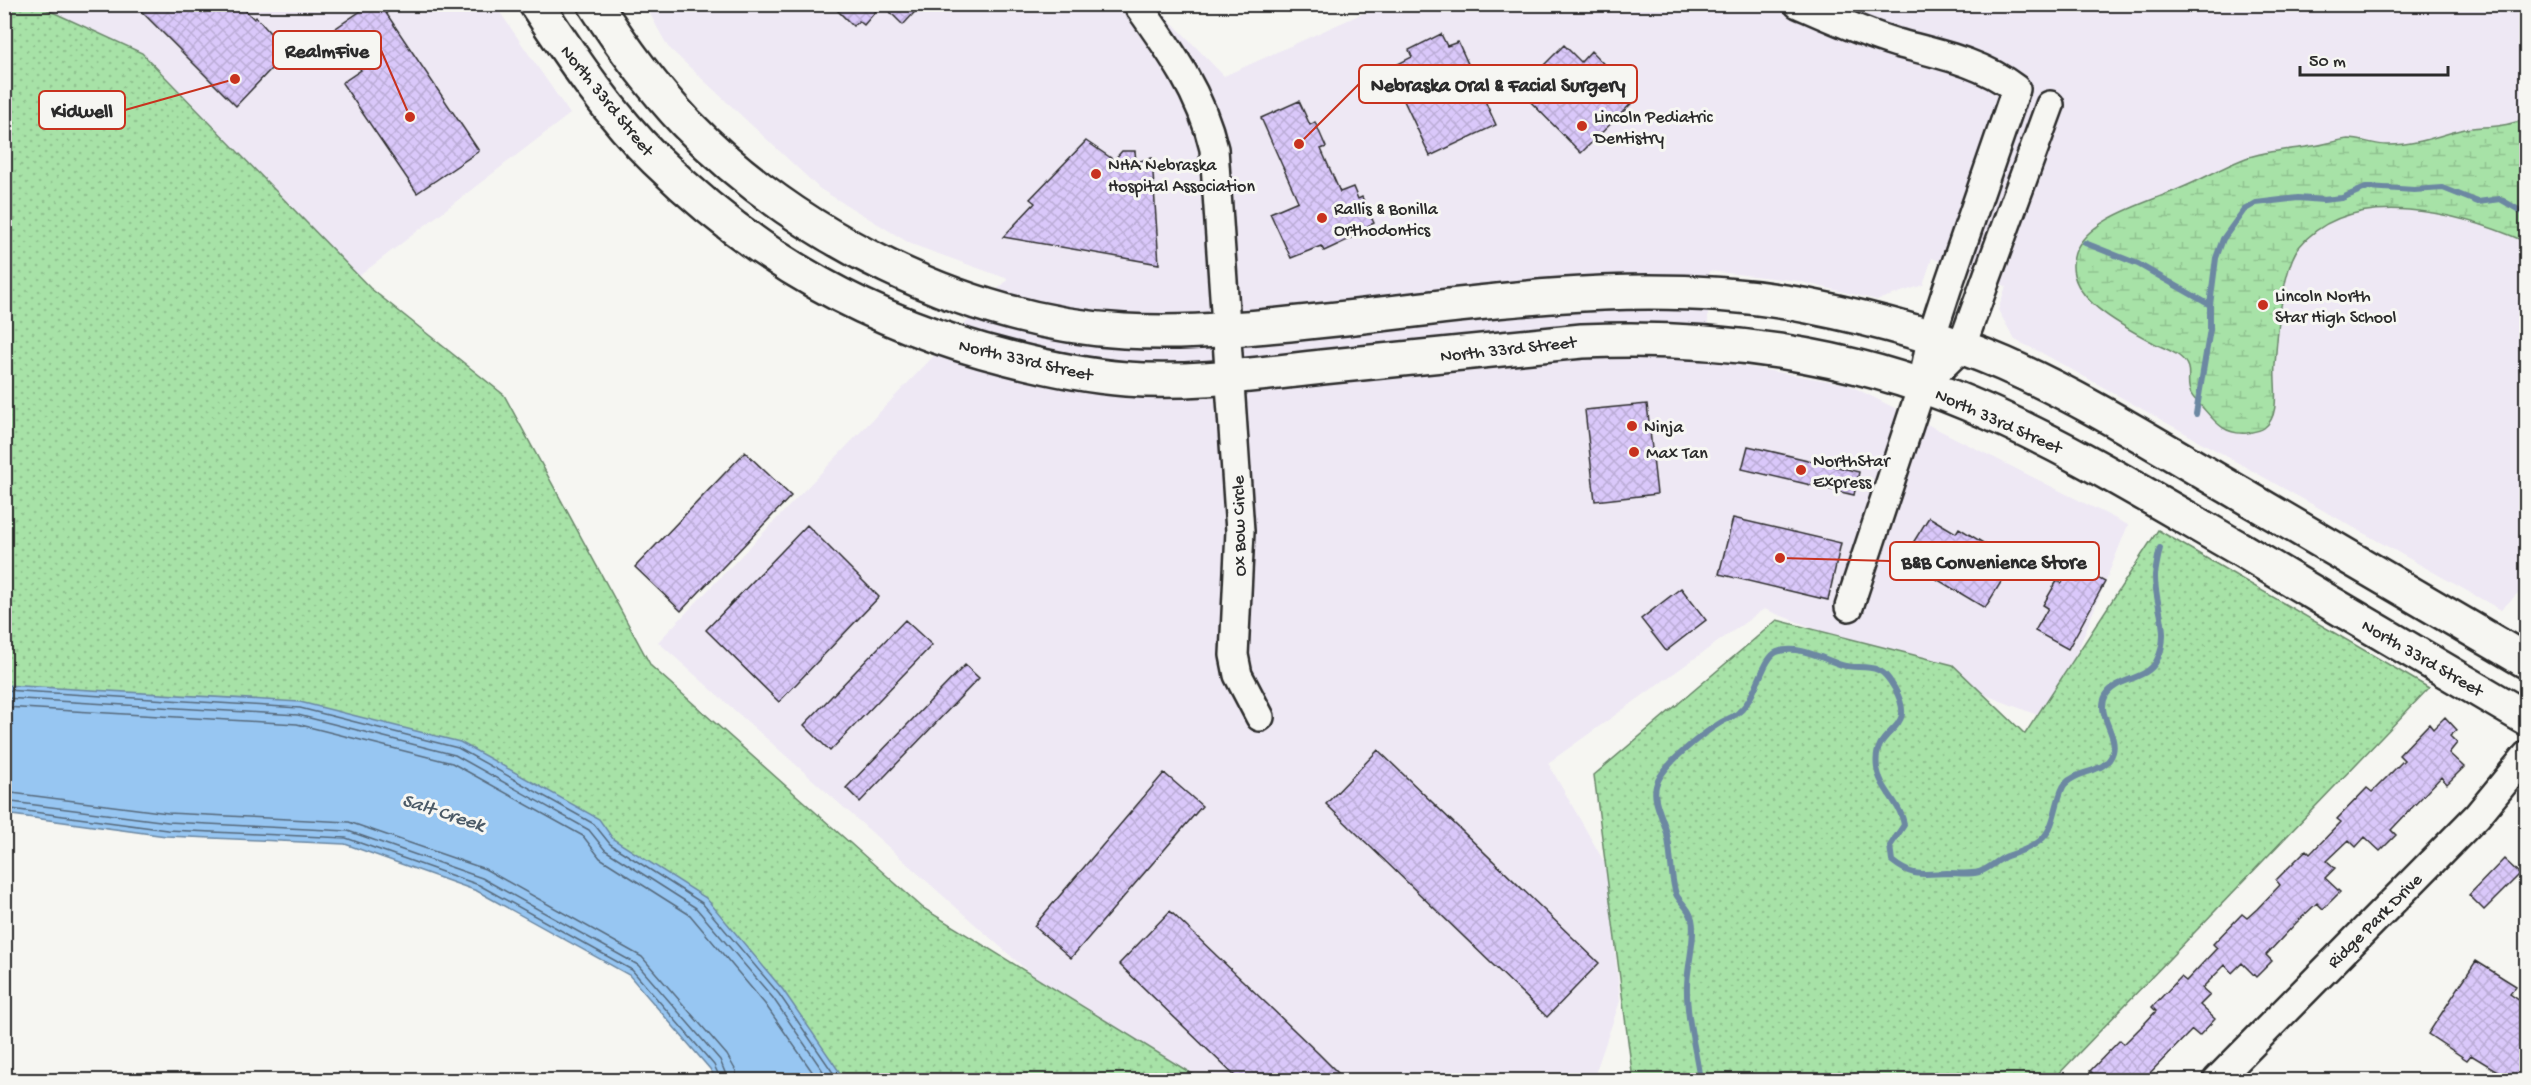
<svg xmlns="http://www.w3.org/2000/svg" width="2531" height="1085" font-family="'Gochi Hand',sans-serif">
<style>
.built{fill:#eee8f4}
.wetland{fill:url(#wetland-marsh);stroke:#698669;stroke-width:1.5}
.park{fill:url(#park-dots);stroke:#698669;stroke-width:1.5}
.water{fill:#97c6f2;stroke:#6c88a2;stroke-width:1.5}
.lines{fill:none;stroke-linecap:round;stroke-linejoin:round}
.shore{stroke:#56697b;stroke-width:1.5}
.stream{stroke:#6c88a2;stroke-width:6}
.building{fill:url(#building-cross-hatch);stroke:#2b2b2b;stroke-width:1.5}
.minor-casing{stroke:#2b2b2b;stroke-width:32}
.major-casing{stroke:#2b2b2b;stroke-width:38}
.minor{stroke:#f6f6f2;stroke-width:27}
.major{stroke:#f6f6f2;stroke-width:33}
.poi-dot{fill:#c8321e;stroke:#f6f6f2;stroke-width:2}
.labels{text-anchor:middle;stroke-width:6;stroke-linejoin:round;paint-order:stroke}
.street-label{font-size:18px;fill:#2b2b2b;stroke:#f6f6f2}
.poi-label{font-size:18px;fill:#2b2b2b;stroke:#f6f6f2;text-anchor:start}
.water-label{font-size:20px;font-style:italic;fill:#4b5a67;stroke:#f6f6f2}
.leader{fill:none;stroke:#c8321e;stroke-width:2}
.callout-dot{fill:#c8321e;stroke:#f6f6f2;stroke-width:2}
.callout{fill:#f6f6f2;stroke:#c8321e;stroke-width:2}
.callout-label{font-size:20px;text-anchor:middle;font-weight:bold;fill:#2b2b2b}
</style>
<defs>
<pattern id="wetland-marsh" width="20" height="14" patternUnits="userSpaceOnUse" patternTransform="scale(1.5)"><rect width="20" height="14" fill="#a7e2a7"/><path d="M1 5h8M5 5V1M11 12h8M15 12V8" fill="none" stroke="#90c290"/></pattern>
<pattern id="park-dots" width="8" height="8" patternUnits="userSpaceOnUse" patternTransform="scale(1.5)"><rect width="8" height="8" fill="#a7e2a7"/><path d="M2 2h.1M6 6h.1" fill="none" stroke="#90c290" stroke-width="1.8" stroke-linecap="round"/></pattern>
<pattern id="building-cross-hatch" width="8" height="8" patternUnits="userSpaceOnUse" patternTransform="scale(1.5)"><rect width="8" height="8" fill="#dac8fa"/><path d="M0 0l8 8M0 8l8-8" fill="none" stroke="#bbacd6"/></pattern>
</defs>
<rect width="100%" height="100%" fill="#f6f6f2"/>
<filter id="ink" filterUnits="userSpaceOnUse"><feTurbulence type="fractalNoise" baseFrequency=".0167" numOctaves="2"/><feDisplacementMap in="SourceGraphic" scale="12" xChannelSelector="R" yChannelSelector="G"/><feConvolveMatrix kernelMatrix="1 2 1 2 8 2 1 2 1" color-interpolation-filters="sRGB"/></filter>
<g filter="url(#ink)">
<path class="built" d="M4 5H495L570 114 316 309Z
M645 5H1155L1224 76 1381 5H2526V585L2501 610 2042 353 2015 340 1998 310 2006 286 1932 258 1923 285 1877 300 1797 281 1709 271 1707 360 1847 384 2128 525 2050 720 1764 609 1548 763 1607 867 1620 1001 1593 1080H1191L1032 975 658 642 1008 279 911 244 820 189 668 47Z"/>
<path class="wetland" d="M2526 119V242C2463 214 2352 183 2299 247 2282 268 2277 336 2275 365 2273 383 2282 415 2264 428 2260 431 2252 432 2247 433 2225 435 2216 423 2203 408 2199 404 2193 398 2191 394 2184 379 2196 369 2179 356 2171 350 2160 347 2152 342 2121 325 2061 296 2075 253 2087 218 2150 202 2181 188 2201 180 2221 168 2241 160 2263 151 2289 150 2313 146 2324 145 2337 140 2348 139 2363 139 2376 146 2390 145 2415 145 2437 136 2461 130 2474 126 2489 128 2503 125 2511 124 2519 121 2526 119Z"/>
<path class="park" d="M35 4 142 53 370 288 504 395 651 666 923 908 1202 1080H771L531 865 5 762 4 5Z
M2158 530 2429 688 2053 1080H1633L1594 775 1777 620 1953 665 2025 734Z"/>
<path class="water" d="M4 685 300 702 460 742 599 819 613 839 706 898 783 990 845 1080H716L710 1069 629 975 477 891 345 844 166 836 5 814Z"/>
<g class="lines">
<path class="shore" d="M4 690 300 708 458 748 594 824 610 844 702 903 779 994 838 1080
M4 698 298 715 455 755 589 830 605 850 696 908 773 998 829 1080
M4 707 297 724 452 763 583 836 600 858 690 915 765 1004 818 1080
M4 792 168 813 349 822 485 869 642 957 727 1055 736 1071 737 1080
M4 801 168 822 348 831 482 878 638 965 720 1060 728 1080
M4 808 167 830 346 838 479 885 632 970 714 1065 721 1080"/>
<path class="stream" d="M2085 243 2138 264 2210 305
M2196 414 2210 329V305L2216 258 2223 239 2244 210 2256 203 2298 198 2323 200 2342 198 2368 187 2414 190 2443 188 2478 202 2500 199 2526 214
M1700 1080C1696 1050 1686 1017 1687 986 1687 967 1696 937 1692 919 1689 908 1682 904 1677 896 1671 886 1671 849 1667 834 1664 819 1652 801 1656 786 1661 766 1702 734 1720 723 1726 719 1734 717 1739 712 1756 699 1763 657 1777 652 1798 644 1823 659 1842 665 1854 669 1866 665 1878 670 1886 673 1891 682 1895 689 1920 735 1871 724 1877 768 1880 789 1902 805 1904 825L1890 846 1892 861C1913 878 1923 874 1947 873 1958 873 1968 875 1979 872 1989 869 1997 860 2007 856 2019 852 2034 847 2043 838 2056 825 2057 792 2065 784 2078 769 2107 774 2113 752 2118 733 2095 714 2106 695 2117 677 2147 681 2157 660 2172 631 2154 605 2155 575 2156 566 2158 557 2160 548"/>
</g>
<path class="building" d="M134 4H239L254 19 256 17 287 52 236 106Z
M371 4H380L479 151 417 193 342 83 361 70 333 30Z
M831 4H882L864 25 859 21 853 26Z
M882 4H922L903 25Z
M1441 34 1447 46 1458 42 1496 125 1430 156 1390 71 1399 66 1398 64 1412 57 1409 50Z
M1564 45 1581 62 1591 51 1637 98 1581 153 1519 90Z
M1299 101 1310 125 1315 122 1326 147 1321 149 1340 192 1353 187 1358 199 1362 197 1374 223 1365 227 1367 231 1324 251 1321 246 1291 258 1270 213 1298 201 1261 118Z
M1086 141 1114 160 1122 151H1135L1136 162 1152 158 1159 264 1003 237 1035 203 1030 199Z
M1647 404 1657 494 1595 501 1585 410Z
M1748 446 1859 472 1854 495 1742 469Z
M745 452 791 496 681 611 635 567Z
M1929 517 1956 533 1959 528 2006 557 2003 561 2011 566 1985 608 1903 559Z
M1733 518 1841 543 1828 600 1719 574Z
M807 525 879 597 779 702 706 630Z
M2085 571 2105 582 2068 649 2035 631 2048 608 2043 605 2057 581 2062 583 2066 575 2079 582Z
M1681 588 1706 620 1666 651 1641 619Z
M905 620 932 645 830 751 804 725Z
M965 665 979 678 860 802 846 788Z
M2445 717 2457 730 2450 736 2457 743 2449 753 2464 767 2447 784 2441 777 2391 830 2396 835 2380 851 2365 837 2356 847 2349 840 2327 861 2335 868 2325 878 2340 892 2323 909 2317 903 2296 923 2266 955 2272 961 2256 977 2242 963 2232 973 2225 965 2202 988 2210 995 2200 1005 2215 1019 2199 1036 2192 1030 2143 1080H2100L2090 1071 2120 1040 2124 1044 2144 1024 2156 1011 2152 1007 2181 977 2186 981 2217 948 2213 944 2242 914 2247 918 2257 909 2280 885 2276 880 2306 850 2310 854 2341 822 2337 819 2367 788 2372 792 2404 760 2399 755 2429 724 2433 729Z
M1378 750 1599 963 1547 1017 1326 804Z
M1164 773 1202 806 1071 958 1034 926Z
M2504 859 2520 874 2484 910 2469 895Z
M1170 911 1318 1053 1345 1080H1239L1119 964Z
M2476 961 2516 986 2510 994 2526 1005V1080H2512L2471 1055 2467 1060 2428 1034Z"/>
<g class="lines">
<defs>
<path id="minor" d="M1137 4C1170 50 1201 93 1214 149L1240 531 1234 655 1238 675 1260 717
M1798 4C1830 18 1863 33 1897 43 1938 54 1981 62 2016 89L1947 289 1931 338 1922 386 1849 607
M1922 386 1961 348 2050 105
M2217 1080 2477 816 2526 756"/>
<path id="major" d="M536 4C572 58 609 114 656 160 758 260 870 323 1009 358 1048 368 1086 376 1126 379 1191 384 1257 374 1322 367 1409 358 1496 350 1582 341 1713 335 1849 353 1969 404 2064 444 2151 498 2240 549 2335 606 2431 662 2526 718
M595 4C622 46 652 87 686 123 796 236 966 322 1124 331 1159 333 1196 332 1231 329 1423 316 1616 269 1808 306 1874 319 1942 337 2004 364 2086 400 2161 448 2239 493 2335 549 2431 605 2526 661"/>
</defs>
<use href="#minor" class="minor-casing"/>
<use href="#major" class="major-casing"/>
<use href="#minor" class="minor"/>
<use href="#major" class="major"/>
</g>
</g>
<g class="poi-dot">
<circle cx="1582" cy="126" r="6"/>
<circle cx="1096" cy="174" r="6"/>
<circle cx="1322" cy="218" r="6"/>
<circle cx="2263" cy="305" r="6"/>
<circle cx="1632" cy="426" r="6"/>
<circle cx="1634" cy="452" r="6"/>
<circle cx="1801" cy="470" r="6"/>
</g>
<g class="labels">
<g class="street-label">
<text transform="translate(608 100) rotate(51)" y="6">North 33rd Street</text>
<text transform="translate(1508 348) rotate(-6)" y="6">North 33rd Street</text>
<text transform="translate(1026 359) rotate(13)" y="6">North 33rd Street</text>
<text transform="translate(1999 420) rotate(24)" y="6">North 33rd Street</text>
<text transform="translate(1238 526) rotate(-91)" y="6">Ox Bow Circle</text>
<text transform="translate(2423 657) rotate(30)" y="6">North 33rd Street</text>
<text transform="translate(2374 920) rotate(-45)" y="6">Ridge Park Drive</text>
</g>
<g class="poi-label">
<text x="1594" y="122">Lincoln Pediatric<tspan x="1594" dy="21">Dentistry</tspan></text>
<text x="1108" y="170">NHA Nebraska<tspan x="1108" dy="21">Hospital Association</tspan></text>
<text x="1334" y="214">Rallis &amp; Bonilla<tspan x="1334" dy="21">Orthodontics</tspan></text>
<text x="2275" y="301">Lincoln North<tspan x="2275" dy="21">Star High School</tspan></text>
<text x="1644" y="432">Ninja</text>
<text x="1646" y="458">Max Tan</text>
<text x="1813" y="466">NorthStar<tspan x="1813" dy="21">Express</tspan></text>
</g>
<g class="water-label">
<text transform="translate(444 811) rotate(18)" y="7">Salt Creek</text>
</g>
</g>
<path class="leader" d="M410 117L381 50M1299 144L1359 84M235 79L125 110M1780 558L1890 561"/>
<g class="callout-dot">
<circle cx="410" cy="117" r="6"/>
<circle cx="1299" cy="144" r="6"/>
<circle cx="235" cy="79" r="6"/>
<circle cx="1780" cy="558" r="6"/>
</g>
<g class="callout">
<rect x="273" y="31" width="108" height="38" rx="6"/>
<rect x="1359" y="65" width="278" height="38" rx="6"/>
<rect x="39" y="91" width="86" height="38" rx="6"/>
<rect x="1890" y="542" width="209" height="38" rx="6"/>
</g>
<g class="callout-label">
<text x="327" y="57">RealmFive</text>
<text x="1498" y="91">Nebraska Oral &amp; Facial Surgery</text>
<text x="82" y="117">Kidwell</text>
<text x="1994" y="568">B&amp;B Convenience Store</text>
</g>
<rect width="2531" height="1085" fill="none" stroke="#f6f6f2" stroke-width="24"/>
<rect x="12" y="12" width="2507" height="1061" fill="none" stroke="#2b2b2b" stroke-width="2" filter="url(#ink)"/>
<path d="M2300 66v9h148v-9" fill="none" stroke="#2b2b2b" stroke-width="3"/>
<text x="2309" y="66" font-size="18" fill="#2b2b2b" stroke="#f6f6f2" stroke-width="4.5" paint-order="stroke">50 m</text>
</svg>
